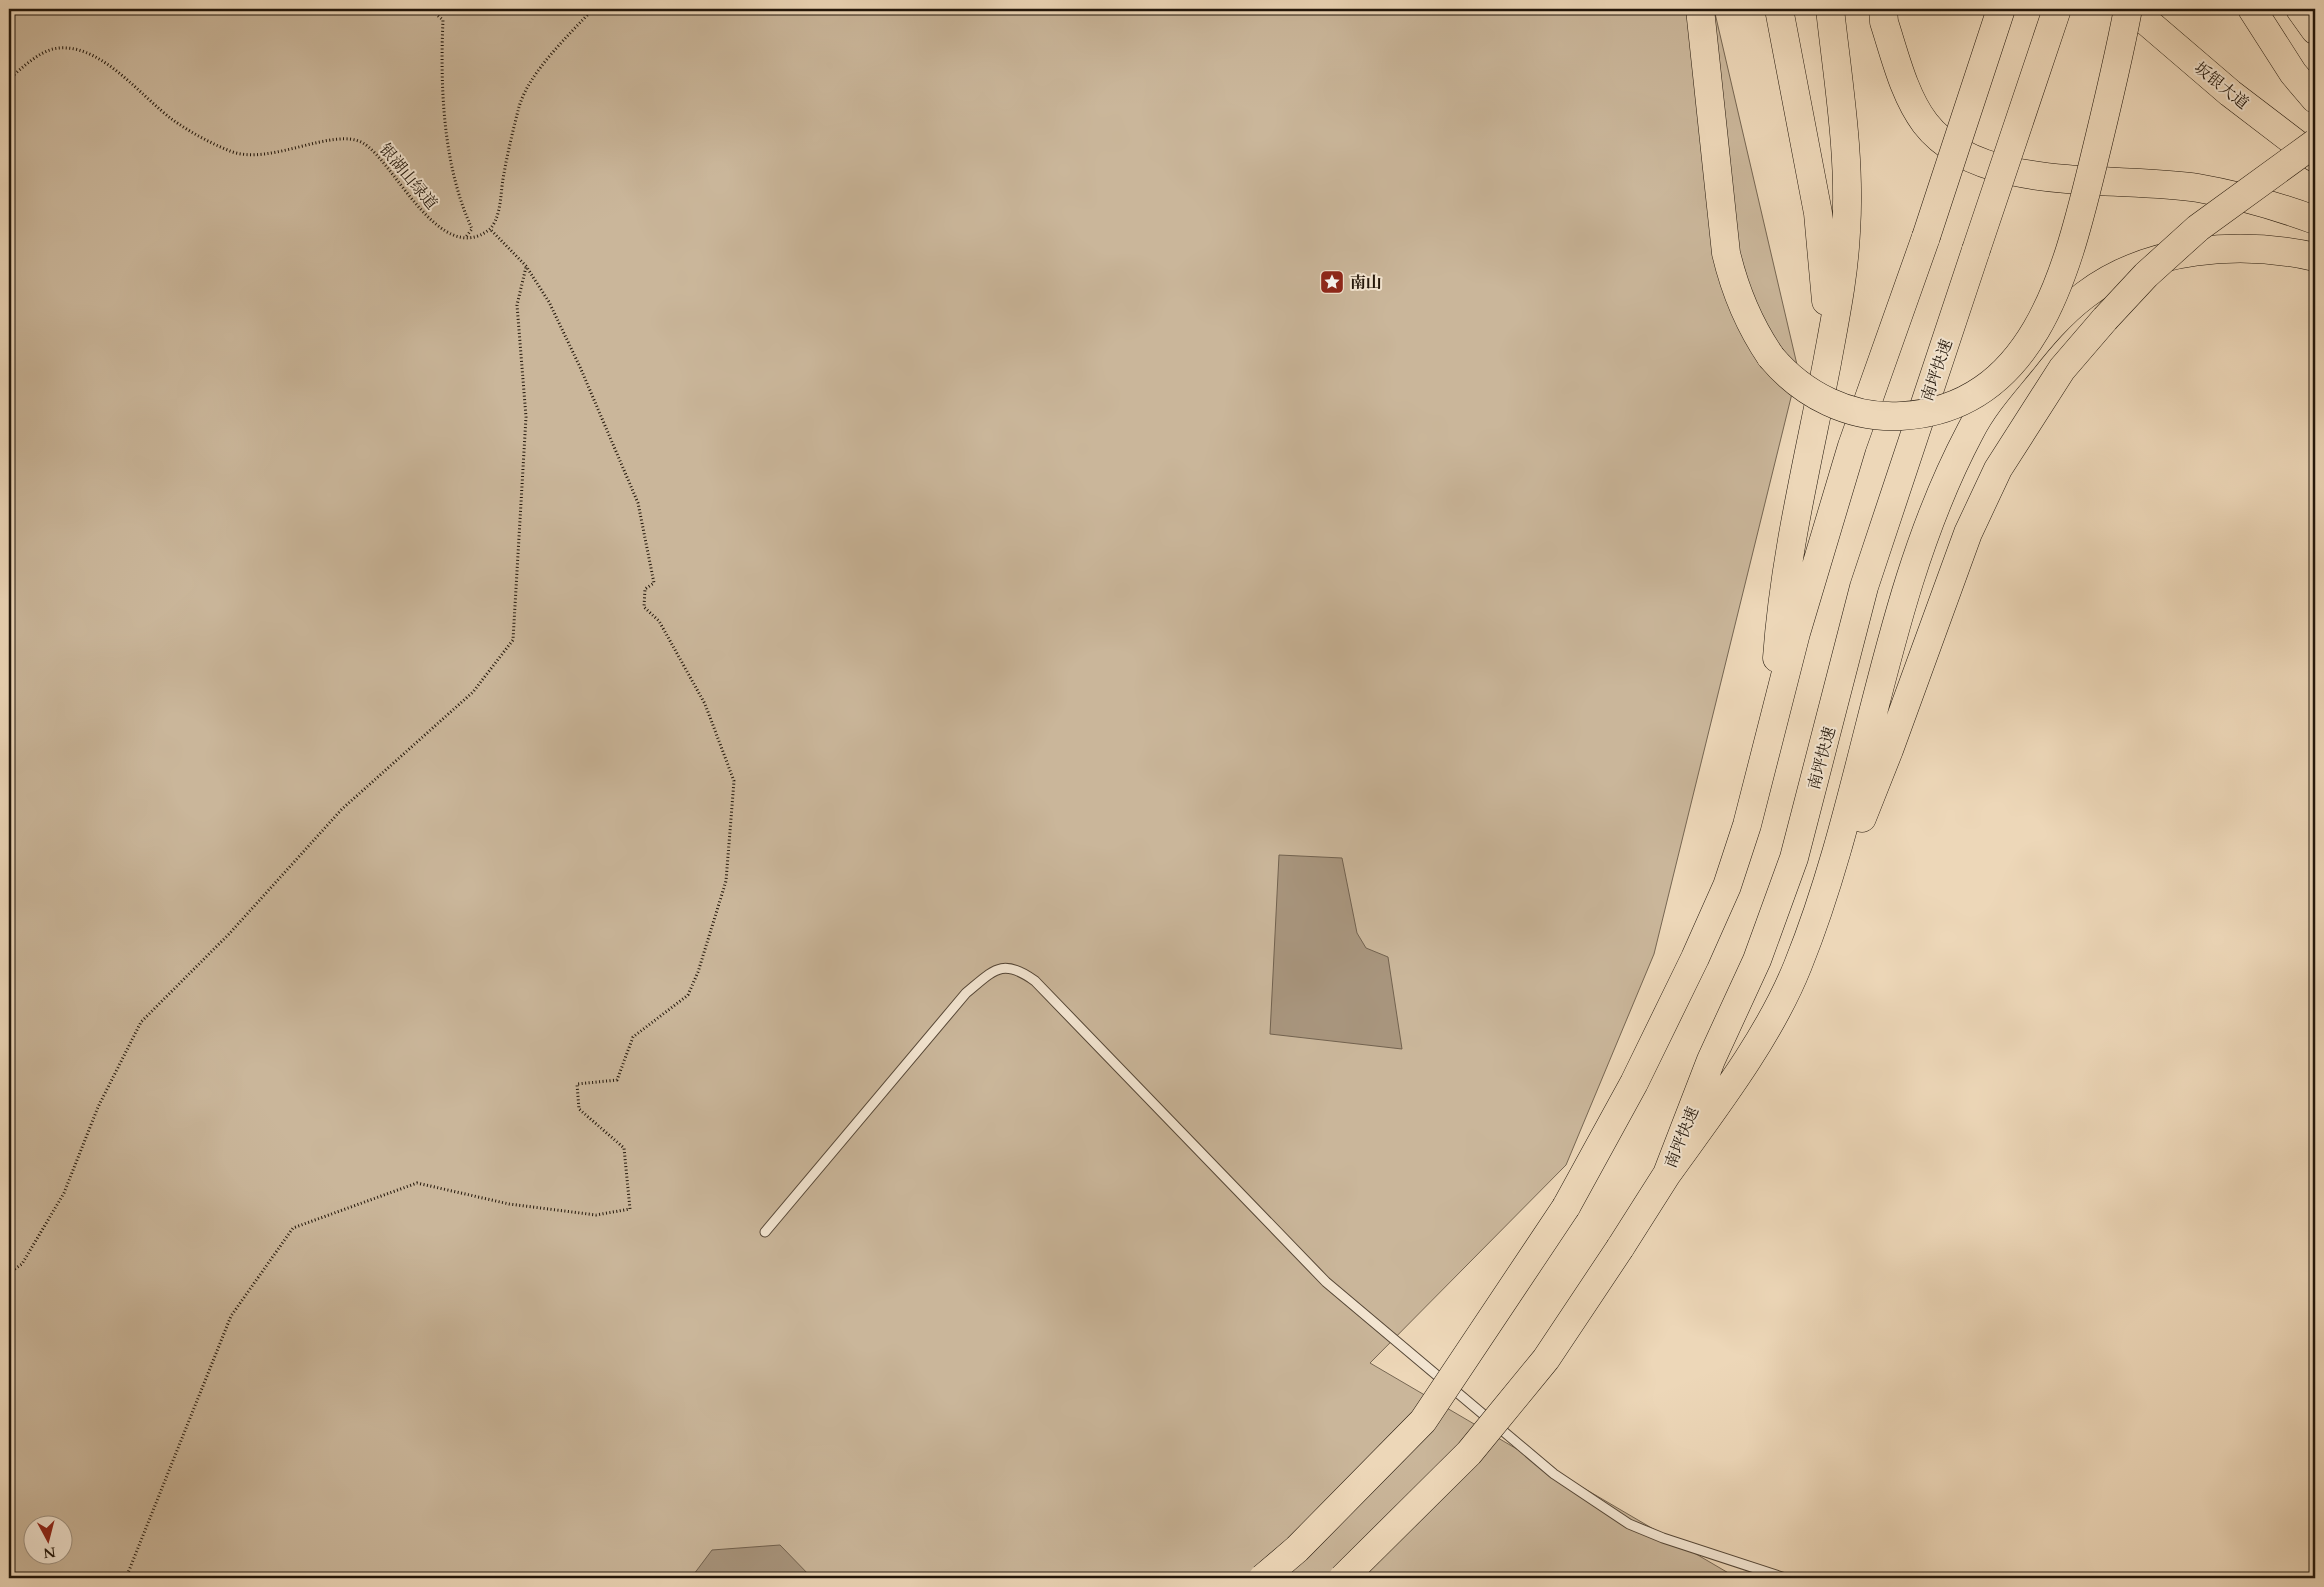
<svg xmlns="http://www.w3.org/2000/svg" width="2324" height="1587" font-family="Cardo,'Noto Serif SC',serif">
<style>
.green{fill:#cab69a;stroke:#766652;fill-rule:evenodd}
.water{fill:#a8957d;stroke:#72624f}
.lines{fill:none;stroke-linecap:round;stroke-linejoin:round}
.service-casing{stroke:#554636;stroke-width:11}
.primary-casing{stroke:#22160a;stroke-width:29}
.trunk-casing{stroke:#22160a;stroke-width:29}
.path{stroke:#22160a;stroke-width:3;stroke-dasharray:1 2.5;stroke-linecap:butt}
.service{stroke:#f3e5d1;stroke-width:9}
.primary{stroke:#edd7b8;stroke-width:28}
.trunk{stroke:#edd7b8;stroke-width:28}
.trunk-bridge-casing{stroke:#22160a;stroke-width:29;stroke-linecap:butt}
.trunk-bridge{stroke:#edd7b8;stroke-width:28}
.labels{text-anchor:middle;stroke-width:4;stroke-linejoin:round;paint-order:stroke}
.street-label{font-size:16px;fill:#22160a;stroke:#f3e5d1}
.poi-label{font-size:16px;font-weight:bold;fill:#22160a;stroke:#f3e5d1;text-anchor:start}
</style>
<rect width="100%" height="100%" fill="#edd7b8"/>
<filter id="stains"><feTurbulence type="fractalNoise" baseFrequency=".004" numOctaves="4"/><feColorMatrix values="0 0 0 0 .2 0 0 0 0 .09 0 0 0 0 .02 0 0 0 .5 -.17"/></filter>
<radialGradient id="worn" r=".72"><stop offset=".6" stop-color="#630" stop-opacity="0"/><stop offset="1" stop-color="#630" stop-opacity=".3"/></radialGradient>
<path class="green" d="M9 9H1714L1798 369 1654 954 1566 1165 1370 1363 1737 1578H9ZM32 1524H62V1554H32Z"/>
<path class="water" d="M1279 855 1342 858 1357 933 1366 948 1388 957 1402 1049 1270 1034Z
M780 1545 812 1578H691L712 1550Z"/>
<g class="lines">
<defs>
<path id="service" d="M2315 676V686
M765 1232 966 993C994 970 1002 957 1035 981L1326 1282 1554 1474 1629 1524 1663 1538 1785 1578"/>
<path id="primary" d="M2132 9 2230 93 2315 158"/>
<path id="trunk" d="M1700 9 1726 253C1735 291 1749 325 1771 357
M1779 9 1818 213 1826 301
M1883 9 1884 22C1895 56 1904 95 1925 123 1980 195 2118 175 2198 188 2238 195 2277 206 2315 220
M2252 9 2293 73 2315 99
M2300 9 2315 30
M1777 658C1784 558 1808 461 1827 363 1835 319 1844 276 1846 232 1851 157 1838 82 1830 9
M1862 818 1889 750 1968 533 1998 469 2062 369 2105 319
M1667 1174C1713 1110 1769 1038 1798 965 1868 792 1882 598 1970 432 1983 406 2003 384 2021 362 2040 338 2060 314 2085 295 2148 247 2240 240 2315 257
M1566 1207 1634 1083 1695 958 1727 886 1747 825 1796 633 1852 446 1926 237
M1620 1248 1667 1174 1711 1060 1757 960 1794 858 1864 587 1976 250"/>
</defs>
<use href="#service" class="service-casing"/>
<use href="#primary" class="primary-casing"/>
<use href="#trunk" class="trunk-casing"/>
<path class="path" d="M430 9 443 20C440 88 443 166 472 229L465 238
M9 79C21 69 37 53 53 49 98 39 140 96 173 120 190 132 210 143 230 151 270 167 333 126 363 143 395 162 440 269 490 229 492 227 495 222 496 219 501 207 501 191 503 179 507 155 513 130 519 107 529 72 569 35 593 9
M9 1273 22 1264 64 1193 98 1107 141 1022 229 934 342 809 473 692 513 640 526 417 517 305 526 267
M126 1578 231 1316 293 1228 417 1183 509 1204 596 1215 630 1209 624 1148 579 1109 577 1084 617 1080 633 1037 688 995 698 972 726 881 734 781 705 704 659 621 644 607 645 589 654 583 638 503 580 367 549 302 526 266 490 229"/>
<use href="#service" class="service"/>
<use href="#primary" class="primary"/>
<use href="#trunk" class="trunk"/>
<defs>
<path id="trunk-bridge" d="M1926 237 2001 9
M1976 250 2057 9
M2105 319 2146 275 2198 228 2315 143
M1771 357C1803 395 1850 419 1901 416 2033 409 2066 274 2092 168 2105 115 2118 62 2128 9
M1263 1578 1297 1549 1423 1421 1566 1207
M1343 1578 1469 1453 1546 1359 1620 1248"/>
</defs>
<use href="#trunk-bridge" class="trunk-bridge-casing"/>
<use href="#trunk-bridge" class="trunk-bridge"/>
</g>
<defs>
<symbol id="sight-square" viewBox="-11 -11 22 22"><rect x="-9" y="-9" width="18" height="18" rx="4" fill="#8f2418" stroke="#f3e5d1"/><path d="M0-6L1.8-2.2L6-1.7L2.9 1.2L3.7 5.4L0 3.3L-3.7 5.4L-2.9 1.2L-6-1.7L-1.8-2.2Z" fill="#fff"/></symbol>
</defs>
<g fill-rule="evenodd">
<use href="#sight-square" x="1318" y="268" width="28" height="28"/>
</g>
<g class="labels">
<g class="street-label">
<text transform="translate(2222 85) rotate(39)" y="6">坂银大道</text>
<text transform="translate(409 176) rotate(50)" y="6">银湖山绿道</text>
<text transform="translate(1936 370) rotate(-71)" y="6">南坪快速</text>
<text transform="translate(1821 758) rotate(-75)" y="6">南坪快速</text>
<text transform="translate(1681 1137) rotate(-68)" y="6">南坪快速</text>
</g>
<g class="poi-label">
<text x="1350" y="288">南山</text>
</g>
</g>
<rect width="2324" height="1587" fill="none" stroke="#edd7b8" stroke-width="30"/>
<rect x="10" y="10" width="2304" height="1567" fill="none" stroke="#22160a" stroke-width="2.5"/>
<rect x="15" y="15" width="2294" height="1557" fill="none" stroke="#22160a"/>
<g transform="translate(48 1540) rotate(173)"><circle r="24" fill="#f3e5d1" stroke="#9f9281"/>
<path d="M0-4L9 19L0 12L-9 19Z" fill="#8f2418"/>
<text y="-8" font-size="14" font-weight="bold" text-anchor="middle" fill="#22160a">N</text>
</g>
<rect width="100%" height="100%" filter="url(#stains)"/>
<rect width="100%" height="100%" fill="url(#worn)"/>
</svg>
